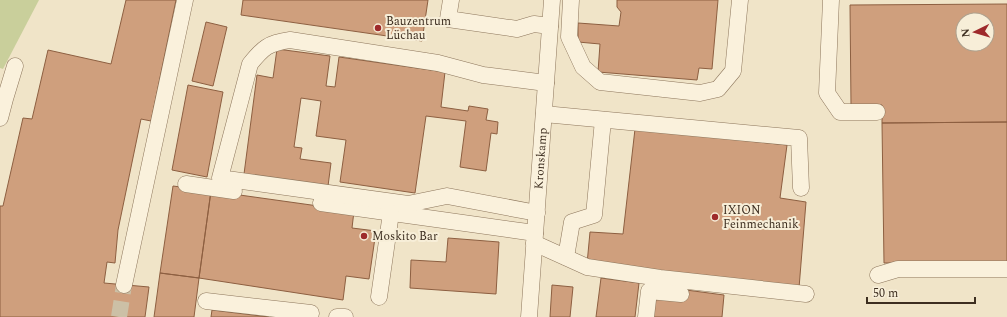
<svg xmlns="http://www.w3.org/2000/svg" width="1007" height="317" font-family="Spectral,serif">
<style>
.green{fill:#c9cf9b}
.building{fill:#cf9f7d;stroke:#8d5f41;fill-rule:evenodd}
.lines{fill:none;stroke-linecap:round;stroke-linejoin:round}
.minor-tunnel{stroke:#ccc0a6;stroke-width:16;stroke-dasharray:16 8;stroke-linecap:butt}
.minor-casing{stroke:#8d765c;stroke-width:17}
.minor{stroke:#faf1dc;stroke-width:16}
.poi-dot{fill:#9e2a2b;stroke:#f7eed8;stroke-width:1.5}
.labels{text-anchor:middle;stroke-width:4;stroke-linejoin:round;paint-order:stroke}
.poi-label{font-size:12px;fill:#3d2e20;stroke:#f7eed8;text-anchor:start}
.street-label{font-size:12px;fill:#3d2e20;stroke:#f7eed8}
</style>
<rect width="100%" height="100%" fill="#f0e4c8"/>
<path class="green" d="M0 0H39L3 69 0 68Z"/>
<path class="building" d="M126 0H176L151 121 141 119 118 230 115 263 107 262 104 283 149 287 145 317H0V206H3L23 118 32 119 48 50 111 64Z
M243 0H428L422 41 241 15Z
M617 0H718L712 69 699 68 697 80 598 72 600 44 578 42V23L619 26 621 12 617 7Z
M1007 4V122L882 123V105H851L850 5ZM963 20H987V44H963Z
M206 22 227 27 213 86 192 81Z
M277 49 330 56 326 86 335 87 339 57 445 72 441 107 468 111 469 106 488 109 486 120 498 122 497 134 491 133 486 171 460 167 466 121 426 116 415 193 340 182 346 140 316 136 321 101 301 98 294 147 302 148 300 159 331 163 328 186 244 174 257 75 273 78Z
M188 85 223 92 207 177 172 170Z
M1007 122V262L884 263 882 123Z
M635 129 787 145 780 198 806 202 799 288 587 264 590 232 623 234Z
M173 186 211 191 199 278 160 273Z
M211 191 354 211 352 228 376 231 369 279 346 276 343 300 199 278Z
M448 238 499 242 496 294 410 288 411 260 446 262Z
M160 273 199 278 194 317H154Z
M601 278 639 283 635 317H596Z
M552 285 573 287 570 317H550Z
M686 290 724 295 722 317H649L651 296Z
M212 310 269 317H211Z"/>
<g class="lines">
<path class="minor-tunnel" d="M119 317 124 285"/>
<defs>
<g id="minor">
<path d="M451 0 448 19 517 29 534 24 550 26"/>
<path d="M571 0 569 37 583 67 600 82 700 93 718 89 733 71 740 0"/>
<path d="M831 0 827 93 840 112H877"/>
<path d="M544 114 799 138 801 188"/>
<path d="M0 118 5 99 15 66"/>
<path d="M186 184 234 191"/>
<path d="M321 203 535 233"/>
<path d="M537 213 447 196 408 204 220 178 250 64C263 48 268 43 290 40L438 63 483 75 546 83"/>
<path d="M534 243 587 267 660 278 806 294"/>
<path d="M566 257 572 222 594 215 603 120"/>
<path d="M878 275 898 269H1007"/>
<path d="M124 285 185 0"/>
<path d="M379 297 391 213"/>
<path d="M206 301 311 313 310 317"/>
<path d="M337 317H345"/>
<path id="s1" d="M529 317 552 0"/>
<path d="M646 317 649 291 681 294"/>
</g>
</defs>
<use href="#minor" class="minor-casing"/>
<use href="#minor" class="minor"/>
</g>
<g class="poi-dot">
<circle cx="378" cy="28" r="4"/>
<circle cx="715" cy="217" r="4"/>
<circle cx="364" cy="236" r="4"/>
</g>
<g class="labels">
<g class="poi-label">
<text x="386" y="25">Bauzentrum<tspan x="386" dy="14">Lüchau</tspan></text>
<text x="723" y="214">IXION<tspan x="723" dy="14">Feinmechanik</tspan></text>
<text x="372" y="240">Moskito Bar</text>
</g>
<g class="street-label">
<text dy="4" stroke="none"><textPath href="#s1" startOffset="159">Kronskamp</textPath></text>
</g>
</g>
<g transform="translate(975 32) rotate(265)"><circle r="19" fill="#f7eed8" stroke="#ada18e"/>
<path d="M0-3L7 15L0 10L-7 15Z" fill="#9e2a2b"/>
<text y="-6" font-size="11" font-weight="bold" text-anchor="middle" fill="#3d2e20">N</text>
</g>
<path d="M867 297v6h108v-6" fill="none" stroke="#3d2e20" stroke-width="2"/>
<text x="873" y="297" font-size="12" fill="#3d2e20" stroke="#f7eed8" stroke-width="3" paint-order="stroke">50 m</text>
</svg>
